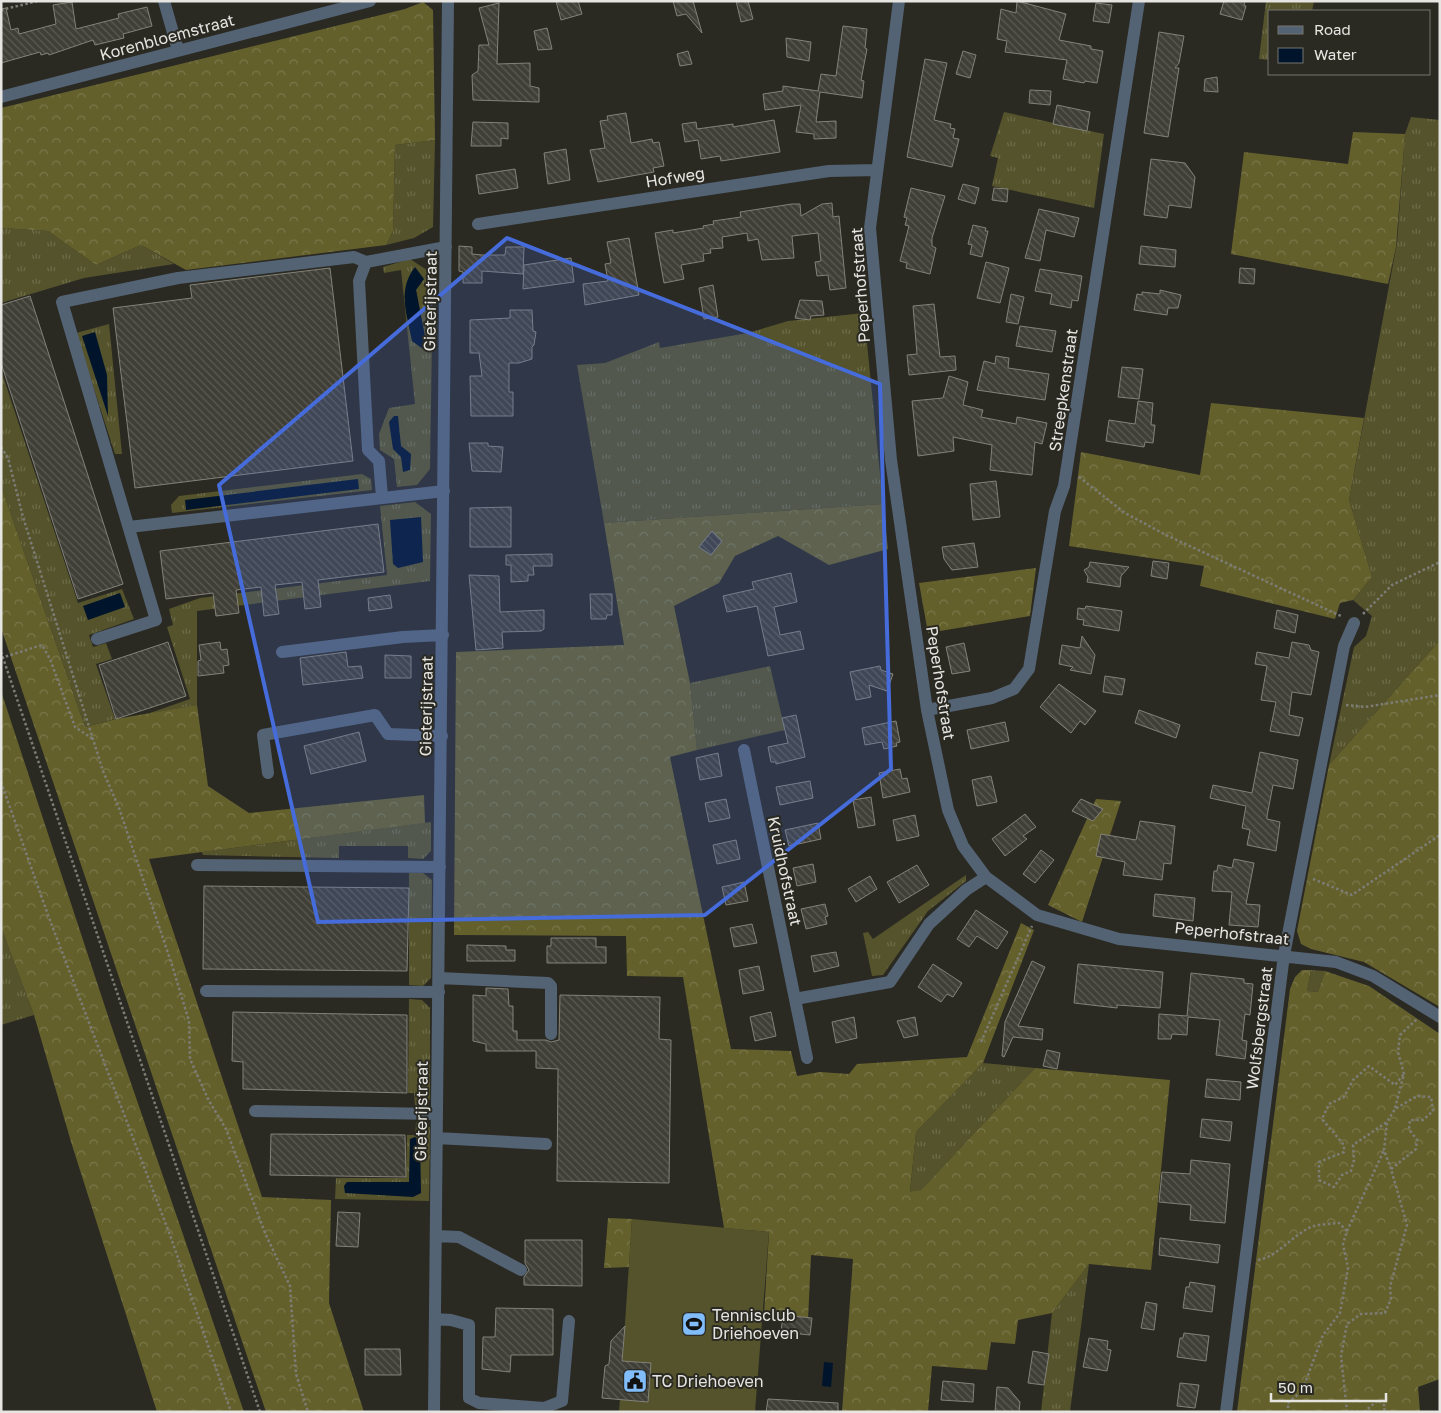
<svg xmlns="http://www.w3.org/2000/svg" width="1441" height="1413" font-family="'Golos Text',sans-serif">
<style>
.grass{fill:url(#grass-tufts);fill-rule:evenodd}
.forest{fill:url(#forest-crowns)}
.pitch{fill:#55532b}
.water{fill:#00142c}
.building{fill:url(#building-back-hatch);stroke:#828279}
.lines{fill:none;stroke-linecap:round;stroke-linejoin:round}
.path{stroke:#7d7d77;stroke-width:2.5;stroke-dasharray:2.5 2.5;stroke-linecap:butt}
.minor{stroke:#546374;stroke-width:12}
.marked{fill:#456cda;fill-opacity:0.2;stroke:#456cda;stroke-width:4;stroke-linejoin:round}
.labels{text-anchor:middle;stroke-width:4;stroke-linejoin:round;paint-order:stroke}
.street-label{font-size:16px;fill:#e6e5e1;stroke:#2a2a23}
.poi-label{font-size:16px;fill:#e6e5e1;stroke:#2a2a23;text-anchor:start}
</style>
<defs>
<pattern id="grass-tufts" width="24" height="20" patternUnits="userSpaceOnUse" patternTransform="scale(1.25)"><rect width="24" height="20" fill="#55532b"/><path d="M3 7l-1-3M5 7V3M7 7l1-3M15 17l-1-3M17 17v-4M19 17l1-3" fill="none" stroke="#6d6c49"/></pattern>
<pattern id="forest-crowns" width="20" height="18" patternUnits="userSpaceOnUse" patternTransform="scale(1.25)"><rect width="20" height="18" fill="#64602c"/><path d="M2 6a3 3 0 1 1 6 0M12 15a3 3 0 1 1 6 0" fill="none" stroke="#7a774a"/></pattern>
<pattern id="building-back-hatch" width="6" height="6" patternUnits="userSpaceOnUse" patternTransform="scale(1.25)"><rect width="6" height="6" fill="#3f3f37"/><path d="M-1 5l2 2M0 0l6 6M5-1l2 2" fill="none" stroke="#5b5b54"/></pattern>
</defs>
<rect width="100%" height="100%" fill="#2a2a23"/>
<path class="grass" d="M1266 1H1314L1312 11H1270V60L1259 59Z
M1004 112 1104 134 1094 208 992 186 998 158 990 156Z
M1411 117 1440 120V640L1329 765 1354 647 1366 636 1372 616 1353 600 1372 577 1349 500 1397 243 1405 134Z
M435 140 433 227 414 238 386 245 393 231 395 145Z
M1 228 48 231 96 265 141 245 174 264 84 278 1 303Z
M410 259 433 274 430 469 417 485 397 487 394 459 380 450 379 434 389 408 415 404 401 270 384 273 383 267ZM416 290 426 342 404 296Z
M864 313 883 504 604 523 577 365 605 363 659 342 660 348 748 333 788 321Z
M109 324 122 454H115L76 333Z
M1 370 78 603 122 589 134 619 89 635 93 647 106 643 112 659 96 664 115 719 85 727 1 486Z
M362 474 371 479 372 490 172 513 171 505 179 496Z
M415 502 431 514 430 581 197 611V705L147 714 190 699 167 627 173 625 169 609 200 598 387 575 380 506Z
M770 666 785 730 697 750 690 683Z
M431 822V851L423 859 408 858V846H339V858L203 855 202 852Z
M409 873H423L432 880 431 978 423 986 409 985Z
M966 875V881L928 911 883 975 872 976 863 933 868 932 873 939Z
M1 927 34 1015 1 1025Z
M1311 970 1325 971 1318 992 1307 991Z
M409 999 422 1000 430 1008V1099L423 1107 415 1106 414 1093H408Z
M983 1063 1035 1068 921 1190 910 1193 916 1132Z
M420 1119 430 1127 429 1201 335 1199 336 1178H406L407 1135H415L416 1123Z
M1089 1264 1070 1412H1041L1052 1313Z"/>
<path class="forest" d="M423 2 433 10 435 140 395 145 393 231 386 245 186 270 141 245 96 265 48 231 1 228V108L405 9Z
M1353 132 1405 134 1396 247 1388 284 1231 254 1244 152 1348 164Z
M1211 403 1364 418 1349 500 1372 577 1353 600 1340 603 1335 619 1200 586 1204 566 1069 546 1081 452 1200 475Z
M1 486 85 727 116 719 197 705 208 786 249 813 424 795 425 823 149 859 262 1197 331 1200 329 1303 364 1412H266L1 628Z
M883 504 888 549 829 565 778 536 735 556 719 583 674 606 690 683 697 750 670 757 731 1049 791 1051 797 1076 820 1072 849 1074 857 1064 967 1057 1021 923 1034 930 983 1063 916 1132 910 1192 921 1190 1035 1068 1170 1080 1151 1270 1089 1264 1052 1313 1018 1320 1015 1344 991 1342 987 1370 932 1366 928 1412H842L853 1259 811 1255 808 1320 764 1315 769 1232 724 1228 683 977 627 976 626 936 454 935 456 652 624 645 604 523Z
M1036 568 1030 616 928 633 919 583Z
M1440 640V1007L1364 962 1311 949 1301 944 1297 931 1329 765Z
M1 691 110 1022 244 1412H157L72 1145 34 1015 1 927Z
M1096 799 1121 801 1082 922 1048 905Z
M1302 970H1311L1307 991 1318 992 1325 971 1369 986 1440 1034V1379L1418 1387 1420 1412H1237L1290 989 1295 977Z
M608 1218 632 1219 629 1267 604 1268Z"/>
<path class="pitch" d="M632 1219 769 1232 755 1412H619Z"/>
<path class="water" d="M415 267 424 279 416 290 426 342 423 349 412 341C407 314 397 290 415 267Z
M95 332 107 375 108 416 82 336Z
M394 416H398L401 446 411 454 410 470 403 472 401 457 393 449 389 422Z
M358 479 359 489 186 510 185 500Z
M421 517 423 562 398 568 393 564 390 520Z
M120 593 125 607 88 620 83 606Z
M415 1137 420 1141 421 1193 413 1197 345 1193 344 1186 347 1182H409L410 1139Z
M824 1362 833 1363 831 1387 822 1386Z"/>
<path class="building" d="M556 1H578L582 14 561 20Z
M673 1H693L702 33 686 14 677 16Z
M736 1H748L753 19 741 22Z
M1017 1 1066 14 1059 40 1091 46V49L1103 51 1097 83 1085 81 1084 83 1063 79 1067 60 1005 52 1007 41 997 39 1001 9 1016 13Z
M1224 1H1245L1244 5 1246 6 1242 20 1220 14Z
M72 2 76 29 119 18 118 14 147 7 152 26 123 34 124 38 95 45 93 40 49 55 48 53 41 55 40 52 1 63V9L6 8 11 30 18 28 19 34 56 24 53 5Z
M499 3 497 64 530 63V86L539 88V102L473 100 472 75 478 71 479 45H489L479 8Z
M1096 3 1112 5 1109 23 1093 21Z
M843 26 867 29 865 48 867 49 861 80 864 81 862 98 820 92 816 122 836 121V138L814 139V134L796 132 801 105 765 110 763 94 783 91V86L818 91 821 74 836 76Z
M547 28 552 49 538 50 534 31Z
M1159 32 1184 36 1179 63 1175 68H1179L1168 137 1144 133Z
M786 38 811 42 809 61 787 57Z
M688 51 692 64 680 66 677 54Z
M963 51 976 55 970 78 956 74Z
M925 59 947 63 934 120 951 124 950 128 955 129 953 138 959 139 952 167 907 157Z
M1217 77 1218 92 1204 91 1205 79Z
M1030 90 1051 91 1050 105 1029 103Z
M1057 105 1090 112 1087 131 1053 124Z
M626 113 631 143 652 139 653 143 659 142 664 166 653 168 654 172 598 182 590 150 605 148 600 121 608 120 607 116Z
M774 120 780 152 721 161 720 156 701 159 698 140 685 142 682 124 696 122 697 129 733 124V127Z
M473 122 508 123V139L501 138V146H471Z
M566 149 570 180 548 184 544 153Z
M1151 159 1185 163 1195 177 1191 208 1169 205 1167 218 1144 215Z
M515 169 518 188 479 194 476 175Z
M963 184 979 188 975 204 958 199Z
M911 188 945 196 932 238V246L936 248 930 274 906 268 907 263 900 261 909 226 905 225 907 218 904 217Z
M994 188 1008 189 1007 202 992 200Z
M832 203 833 217 839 216 846 288 830 290 828 275 817 276 815 262 821 261 818 233 792 236 794 258 762 260 758 239 748 241 747 233 722 237 723 248 710 249 711 253 703 254 704 261 681 265 684 279 664 283 655 233 673 230V233L704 228 703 226 714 224 713 221 741 217 740 212 792 204H800L801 216 822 204Z
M1039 209 1079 218 1074 237 1046 230 1040 261 1025 258Z
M973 225 986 228 985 231H988L982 257 970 254 972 245 968 244Z
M629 238 639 295 585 305 583 284 608 281 605 264 611 263 607 242Z
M459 246 472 247V254L482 255H505L506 247H524L523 274 482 271V283H463V272L459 271Z
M1141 246 1176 250 1175 267 1139 264Z
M571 258 574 282 523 289 524 265Z
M986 262 1009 268 1000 303 977 298Z
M330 268 353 461 135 488 113 308 192 298 190 285Z
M1240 268 1255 269 1254 284 1239 283Z
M1040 269 1082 276 1078 301 1072 300 1071 308 1050 304 1052 294 1035 291Z
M713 285 718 317 704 319 699 288Z
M1160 290 1181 295 1178 308H1168L1167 315 1134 310 1137 294 1142 295V292L1160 294Z
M1011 294 1024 297 1018 324 1006 322Z
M30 296 123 584 78 599 1 363V305Z
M800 300 822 301 824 315 811 316 810 320 795 318Z
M934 304 940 357 955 356 956 370 909 375 907 355 917 354 913 306Z
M510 310H532L533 331 536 332 534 345 532 347V359L519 363H509V392H513V416H471L470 376H482L479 353H470V320L510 318Z
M1020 326 1056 331 1052 352 1016 346Z
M996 356 1009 358 1008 368 1049 374 1045 400 977 390 984 361 995 364Z
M1122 367 1143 369 1139 399 1118 397Z
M949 376 968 382 963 405 983 410 981 417 1016 424 1017 417 1047 423 1042 444 1035 442 1032 475 990 470 992 445 953 437 954 451 918 456 912 401 943 398Z
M1138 401 1153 403 1151 425H1155L1153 443 1145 442 1144 447 1106 441 1109 420 1135 424Z
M469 443H488V446L503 447 501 472 472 471Z
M996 481 1000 517 973 520 970 484Z
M511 507V547H470V508Z
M378 524 384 572 318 580 321 607 305 609 302 582 275 585 279 614 264 616 261 587 236 590 239 613 216 616 213 593 166 599 160 551Z
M712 531 722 541 711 555 699 547Z
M974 543 978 567 952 570 944 559 942 547Z
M552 554V566H533L534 575H528V581L511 582V565H506V555Z
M1153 561 1169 563 1167 579 1151 576Z
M1090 562 1129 567 1121 576 1120 587 1087 582 1088 577 1084 570 1089 567Z
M791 573 797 602 774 607 780 635 800 631 804 649 768 656 757 606 727 612 723 596 754 589 752 582Z
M469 575 499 576 500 612 544 610V629L541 631 502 632 503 648 476 650Z
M590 594H612V615H607L606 619H591Z
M390 595 392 608 369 611 368 598Z
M1086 606 1122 611 1119 631 1083 625 1084 620 1077 619 1078 608 1085 609Z
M1277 610 1298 615 1295 633 1274 628Z
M1082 636 1095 655 1091 674 1070 670 1073 667 1059 664 1062 645 1080 648Z
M168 642 186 696 116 719 99 665Z
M220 642 221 650 227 649 229 665 223 666 224 673 198 676V661L201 660 199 645Z
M1292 642 1309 645 1311 650 1319 652 1311 695 1292 692 1289 715 1303 718 1299 736 1270 731 1276 702 1261 700 1267 666 1255 664 1257 652 1289 658Z
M964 643 970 671 952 674 946 647Z
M346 652 348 667 361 666 363 678 303 685 300 658Z
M385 655 411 656V678H385Z
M880 666 881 670 893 674 887 691 869 685 871 697 856 700 850 672Z
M1105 676 1125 679 1122 695 1103 692Z
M1059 684 1096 711 1085 725 1080 721 1071 733 1040 707Z
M1139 710 1180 725 1176 738 1135 723Z
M796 715 805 757 776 764V762H771L768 747 788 743 782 718Z
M896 721 900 742 896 743 897 746 884 749 882 742 865 745 862 728Z
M1005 722 1009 741 971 749 967 730Z
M359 732 366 761 311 774 304 746Z
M1260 752 1298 760 1293 789 1273 785 1267 816V819L1280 822 1276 851 1247 845 1250 830 1242 828 1246 806 1210 798 1213 785 1252 793Z
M718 753 722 776 700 780 696 758Z
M900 769 902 779 907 778 910 792 883 798 879 773Z
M991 776 997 802 977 806 972 780Z
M810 781 813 798 780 805 776 787Z
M871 797 875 825 858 828 853 800Z
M726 799 730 818 709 822 705 803Z
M1081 799 1103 809 1093 821 1072 811Z
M1025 814 1036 827 1023 836 1027 839 1005 856 992 839Z
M915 815 919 836 897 841 893 820Z
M1140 821 1175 826 1171 864 1164 863 1162 880 1123 875 1125 862 1096 856 1101 834 1136 840Z
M818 823 821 839 789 846 785 830Z
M736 840 740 859 717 864 713 845Z
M1041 850 1054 860 1035 883 1023 874Z
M1234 859 1254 863 1246 904 1260 905 1258 927 1229 925 1232 892 1212 891 1214 871H1217L1218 865 1232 868Z
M813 864 816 882 797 886 793 868Z
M917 865 929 885 899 903 887 882Z
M870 876 877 889 856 902 848 889Z
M744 882 748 901 726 905 722 887Z
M204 886 409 888 407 971 203 969Z
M1155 894 1195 898 1193 921 1153 916Z
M825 904 828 916 825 917 827 924 806 929 801 909Z
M976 910 1008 932 997 949 977 936 969 947 957 939Z
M752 924 757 943 734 947 730 928Z
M551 938H596V947H606V963H547V946H551Z
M467 945 506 946V950H515V961H467Z
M836 952 839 966 814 972 811 956Z
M1032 961 1045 967 1018 1026 1043 1029 1042 1040 1013 1037 1004 1057 1002 1056 1005 1022Z
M933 964 962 983 953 997 947 994 941 1002 918 987Z
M1078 964 1163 972 1160 1008 1117 1005V1008L1074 1003Z
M759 966 764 990 743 994 739 970Z
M1191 973 1244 979V983L1253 984 1250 1015 1245 1014 1242 1040 1247 1041 1245 1059 1216 1055 1220 1020 1188 1017 1187 1035 1172 1034 1171 1039H1158L1159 1014 1187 1016Z
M486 988 508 989 509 1006H513V1031H517V1040H546L551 1042 559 1040 560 995 660 997 659 1039 671 1040 669 1183 557 1181 558 1069 536 1068V1051H486V1044L473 1041V995L486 996Z
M233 1012 407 1015V1093L243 1089V1062L232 1061Z
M771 1012 776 1036 755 1041 750 1017Z
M854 1017 857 1038 836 1043 832 1022Z
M915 1017 918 1035 904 1038 897 1021Z
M1047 1050 1060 1053 1057 1069 1043 1066Z
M1207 1079 1241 1082 1240 1100 1205 1097Z
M1202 1119 1232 1122 1230 1141 1200 1137Z
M271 1134 405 1135 406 1177 270 1175Z
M1191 1160 1230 1164 1225 1223 1190 1220 1191 1205 1159 1202 1162 1172 1190 1174Z
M338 1212 360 1213 358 1247 336 1246Z
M1160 1238 1220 1245 1218 1263 1159 1255Z
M525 1240H582V1286L524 1285V1277L529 1270 525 1263Z
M1190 1282 1215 1286 1212 1312 1183 1308 1186 1287H1189Z
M1146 1302 1157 1304 1154 1330 1141 1328Z
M496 1308 553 1309V1355H511L510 1372 482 1369 483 1337H495Z
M783 1315 812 1318 810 1335 781 1332Z
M625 1326 622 1361 651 1363 648 1402 602 1398 605 1366 609 1364 611 1341Z
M1184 1333 1209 1336 1206 1361 1177 1357 1180 1338H1183Z
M1089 1338 1108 1341 1107 1349 1111 1350 1107 1371 1083 1367Z
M365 1349H400L401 1375H365Z
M1033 1351 1049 1354 1044 1385 1028 1383Z
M943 1381 974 1384 973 1402 941 1400Z
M1180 1383 1199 1385 1195 1408 1177 1406Z
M997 1387 1008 1388 1020 1402 1019 1412H995Z
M768 1399 838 1403V1412H766Z"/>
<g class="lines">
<path class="path" d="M1 10 38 1
M1 447 8 458 23 517 103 771 119 808 172 965 189 1021 190 1059 209 1101 226 1129 265 1233 290 1286 296 1374 308 1412
M1079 477 1125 513 1166 535 1343 617
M1363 614 1392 585 1440 562
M1 652 260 1412
M1 658 42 645 50 659 75 727 93 739
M1346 705 1365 707 1440 695
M1 782 48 915 170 1235 231 1412
M1313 879 1352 895 1440 835
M981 1042 1032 926
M1395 1108 1404 1074 1398 1052 1400 1035 1418 1018
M1387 1123 1384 1150 1391 1169
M1347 1231 1384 1150
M1258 1260C1279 1256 1291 1236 1311 1227 1319 1224 1330 1224 1339 1223L1347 1231 1343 1244 1348 1268 1340 1313 1323 1335 1302 1391 1288 1403V1412
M1363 1412 1347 1411 1341 1356 1347 1324 1361 1314 1385 1313 1391 1299 1390 1287 1407 1225 1391 1169 1416 1149 1417 1140 1409 1129 1410 1120H1423L1433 1111 1431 1097 1417 1096 1395 1109 1387 1122 1353 1145 1354 1160 1351 1171 1342 1175 1334 1187 1319 1180V1162L1344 1152V1145L1322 1119 1329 1104 1344 1097 1353 1080 1369 1066 1395 1085 1404 1074
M1364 1412 1378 1400 1385 1406 1384 1412"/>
<path class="minor" d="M164 1 178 50
M899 1 870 228 891 460 927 710 948 810 963 846 986 877 1037 915 1119 939 1336 962 1373 976 1440 1017
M1 97 370 1
M478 224 829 171 877 170
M382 497 379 461 368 450 359 281 366 262 446 247
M129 527 444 491
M97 639 156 620 62 302 178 278 354 257 366 262
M282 652 403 637 443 635
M927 710 992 698 1014 689 1029 669 1055 511 1064 486 1139 1
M744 750 795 999
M268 773 263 735 375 715 388 734 442 736
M197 865 440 867
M439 978 548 983 551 986V1034
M206 991 439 992
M807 1058 795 999 890 982 929 924 966 890 986 877
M255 1111 437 1114
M437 1138 546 1144
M436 1236 459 1237 521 1270
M435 1319 451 1320 469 1325V1398L479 1403 544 1408 562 1401 569 1321
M434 1412 448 1
M1226 1412 1284 955 1344 646 1354 623"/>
</g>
<path class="marked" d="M507 238 880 384 891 769 705 915 318 922 219 485Z"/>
<defs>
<symbol id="stadium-square" viewBox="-11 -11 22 22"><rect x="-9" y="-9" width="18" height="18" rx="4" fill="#80bdfa" stroke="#2a2a23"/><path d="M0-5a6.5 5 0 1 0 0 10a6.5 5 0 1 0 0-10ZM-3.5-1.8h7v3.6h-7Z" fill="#111"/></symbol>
<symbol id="civic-square" viewBox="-11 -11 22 22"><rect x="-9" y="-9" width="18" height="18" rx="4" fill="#80bdfa" stroke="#2a2a23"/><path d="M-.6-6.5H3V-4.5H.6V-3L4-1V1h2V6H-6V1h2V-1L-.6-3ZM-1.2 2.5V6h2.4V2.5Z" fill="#111"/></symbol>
</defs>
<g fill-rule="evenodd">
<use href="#stadium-square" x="680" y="1310" width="28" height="28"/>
<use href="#civic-square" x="621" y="1367" width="28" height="28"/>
</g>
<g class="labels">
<g class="street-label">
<text transform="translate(167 37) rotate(-15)" y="6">Korenbloemstraat</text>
<text transform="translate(675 177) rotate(-9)" y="6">Hofweg</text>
<text transform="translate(860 285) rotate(-94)" y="6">Peperhofstraat</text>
<text transform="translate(430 301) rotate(-89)" y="6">Gieterijstraat</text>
<text transform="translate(1063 390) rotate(-82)" y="6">Streepkenstraat</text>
<text transform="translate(941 683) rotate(81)" y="6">Peperhofstraat</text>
<text transform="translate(426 706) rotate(-89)" y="6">Gieterijstraat</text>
<text transform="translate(785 871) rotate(78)" y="6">Kruidhofstraat</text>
<text transform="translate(1232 933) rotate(6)" y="6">Peperhofstraat</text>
<text transform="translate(1259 1028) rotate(-83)" y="6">Wolfsbergstraat</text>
<text transform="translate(421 1111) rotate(-89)" y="6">Gieterijstraat</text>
</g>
<g class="poi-label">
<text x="712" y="1321">Tennisclub<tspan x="712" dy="18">Driehoeven</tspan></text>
<text x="652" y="1387">TC Driehoeven</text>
</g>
</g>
<rect width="1441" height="1413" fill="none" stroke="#e6e5e1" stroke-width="5"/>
<rect x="1268" y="10" width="162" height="65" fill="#2a2a23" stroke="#75756f"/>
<rect x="1278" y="26" width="25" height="8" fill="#546374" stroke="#75756f"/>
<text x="1314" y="35" font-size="15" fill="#e6e5e1">Road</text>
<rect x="1278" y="48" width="25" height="15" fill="#00142c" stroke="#75756f"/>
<text x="1314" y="60" font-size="15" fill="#e6e5e1">Water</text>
<path d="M1271 1393v8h115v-8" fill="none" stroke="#e6e5e1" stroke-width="2.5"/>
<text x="1278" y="1393" font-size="15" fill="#e6e5e1" stroke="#2a2a23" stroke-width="4" paint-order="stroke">50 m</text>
</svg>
